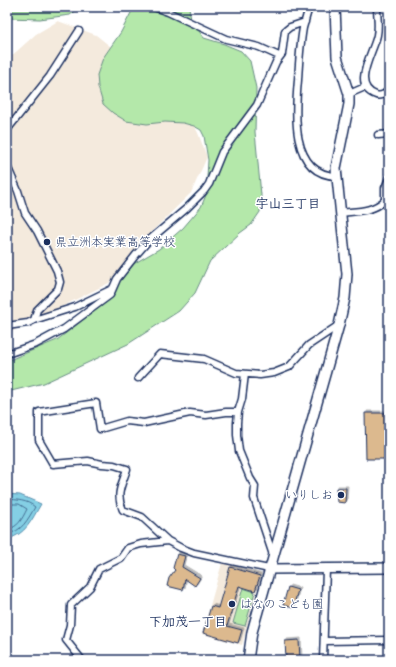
<svg xmlns="http://www.w3.org/2000/svg" width="396" height="667" font-family="'Architects Daughter','Klee One',sans-serif">
<style>
.built{fill:#f4eadd}
.green{fill:#b4e8aa;stroke:#688c84}
.water{fill:#84cfe4;stroke:#5a8fae}
.lines{fill:none;stroke-linecap:round;stroke-linejoin:round}
.shore{stroke:#456f94;stroke-width:1}
.building{fill:#dcb98e;stroke:#1b2f5e;filter:url(#shadow)}
.street-casing{stroke:#1b2f5e;stroke-width:9}
.secondary-casing{stroke:#1b2f5e;stroke-width:12}
.street{stroke:#fff;stroke-width:6}
.secondary{stroke:#fff;stroke-width:9}
.poi-dot{fill:#1b2f5e;stroke:#fff;stroke-width:1.5}
.labels{text-anchor:middle;stroke-width:3;stroke-linejoin:round;paint-order:stroke}
.poi-label{font-size:12px;fill:#1b2f5e;stroke:#fff;text-anchor:start}
.neighbourhood-label{font-size:13px;font-weight:bold;fill:#1b2f5e;stroke:#fff}
</style>
<defs>
<filter id="shadow"><feDropShadow dx="2" dy="-2" stdDeviation="0" flood-color="#0004"/></filter>
</defs>
<rect width="100%" height="100%" fill="#fff"/>
<filter id="ink" filterUnits="userSpaceOnUse"><feTurbulence type="fractalNoise" baseFrequency=".025" numOctaves="2"/><feDisplacementMap in="SourceGraphic" scale="8" xChannelSelector="R" yChannelSelector="G"/><feConvolveMatrix kernelMatrix="1 2 1 2 8 2 1 2 1" color-interpolation-filters="sRGB"/></filter>
<g filter="url(#ink)">
<path class="built" d="M58 21 96 35 184 105 198 133 207 157 191 193 146 237 109 283 7 334V60L36 34Z
M222 563 261 574 242 645 202 634Z"/>
<path class="green" d="M7 7H81L70 15 40 19 7 18Z
M134 7H189L191 20 204 38 224 44 241 51 250 61 256 88 255 132 261 195 260 212 251 225 240 233 210 261 195 293 179 311 128 344 44 383 7 392V361L57 340 113 297 120 280 135 263 159 249 183 228 201 207 206 195 208 160 204 136 201 130 194 126 183 123 165 122 147 124 126 121 113 113 103 104 98 87 97 75 103 58 121 32Z
M243 588 255 592 245 626 233 623Z"/>
<path class="water" d="M7 494 20 495 41 504C32 519 26 535 7 539Z"/>
<g class="lines">
<path class="shore" d="M7 499C17 500 27 500 35 507 28 519 22 532 7 534
M7 504H19L27 509C22 519 18 528 7 529"/>
</g>
<path class="building" d="M365 413H389V459H366Z
M336 488H346L345 503 337 502Z
M177 554 185 556 182 567 200 578 195 586 185 579 183 590 167 586 169 578 175 570 173 568Z
M230 567 260 576 255 591 239 586 227 626 242 630 238 643 203 633 211 606 218 608Z
M288 587 298 590 293 608 283 605Z
M299 640 300 660H286L285 641Z"/>
<g class="lines">
<defs>
<path id="street" d="M154 7 168 12 226 39 259 47 279 56
M309 7C307 14 305 21 303 28 300 45 299 62 298 80 295 112 290 174 336 176
M377 7C377 16 379 26 377 35 374 52 350 86 376 95 381 97 385 94 389 90
M349 94 365 87
M7 130 50 76 79 31
M378 135 389 134
M7 166 18 191 25 213 37 231 57 271 60 282 58 289 37 310 34 320
M341 213C357 211 373 212 385 200V188L389 178
M7 326 28 323 34 320 75 307 112 289
M7 354 36 344 64 329 110 295 117 279 135 256 148 241 187 208 204 191 209 184 222 152 257 105 276 62 282 54 285 31 290 27 305 22
M245 374 242 399 238 412 237 423V435L239 451 250 478 255 486 254 498 273 555
M138 378 160 354 204 359 236 373 260 375 274 373 289 367 309 345 339 325
M238 412H226L206 415 190 413 144 423 127 421 100 429 96 403 39 412V440L53 464 88 461 102 464 114 465 127 469C122 485 115 494 123 510L142 517 168 541 181 548 194 553 269 569
M324 641 389 640
M82 660 66 640 70 625 71 605 90 587 99 569 121 558 128 548 141 544 168 541
M323 660 326 569"/>
<path id="secondary" d="M269 569 389 568
M248 660 252 632 339 325 345 298 347 274 336 168 349 104V94L337 57 335 7"/>
</defs>
<use href="#street" class="street-casing"/>
<use href="#secondary" class="secondary-casing"/>
<use href="#street" class="street"/>
<use href="#secondary" class="secondary"/>
</g>
</g>
<g class="poi-dot">
<circle cx="47" cy="242" r="4"/>
<circle cx="341" cy="495" r="4"/>
<circle cx="232" cy="604" r="4"/>
</g>
<g class="labels">
<g class="poi-label">
<text x="55" y="246">県立洲本実業高等学校</text>
<text x="333" y="499" text-anchor="end">いりしお</text>
<text x="240" y="608">はなのこども園</text>
</g>
<g class="neighbourhood-label">
<text x="288" y="208">宇山三丁目</text>
<text x="188" y="626">下加茂一丁目</text>
</g>
</g>
<rect width="396" height="667" fill="none" stroke="#fff" stroke-width="24"/>
<rect x="12" y="12" width="372" height="643" fill="none" stroke="#1b2f5e" stroke-width="1.5" filter="url(#ink)"/>
</svg>
